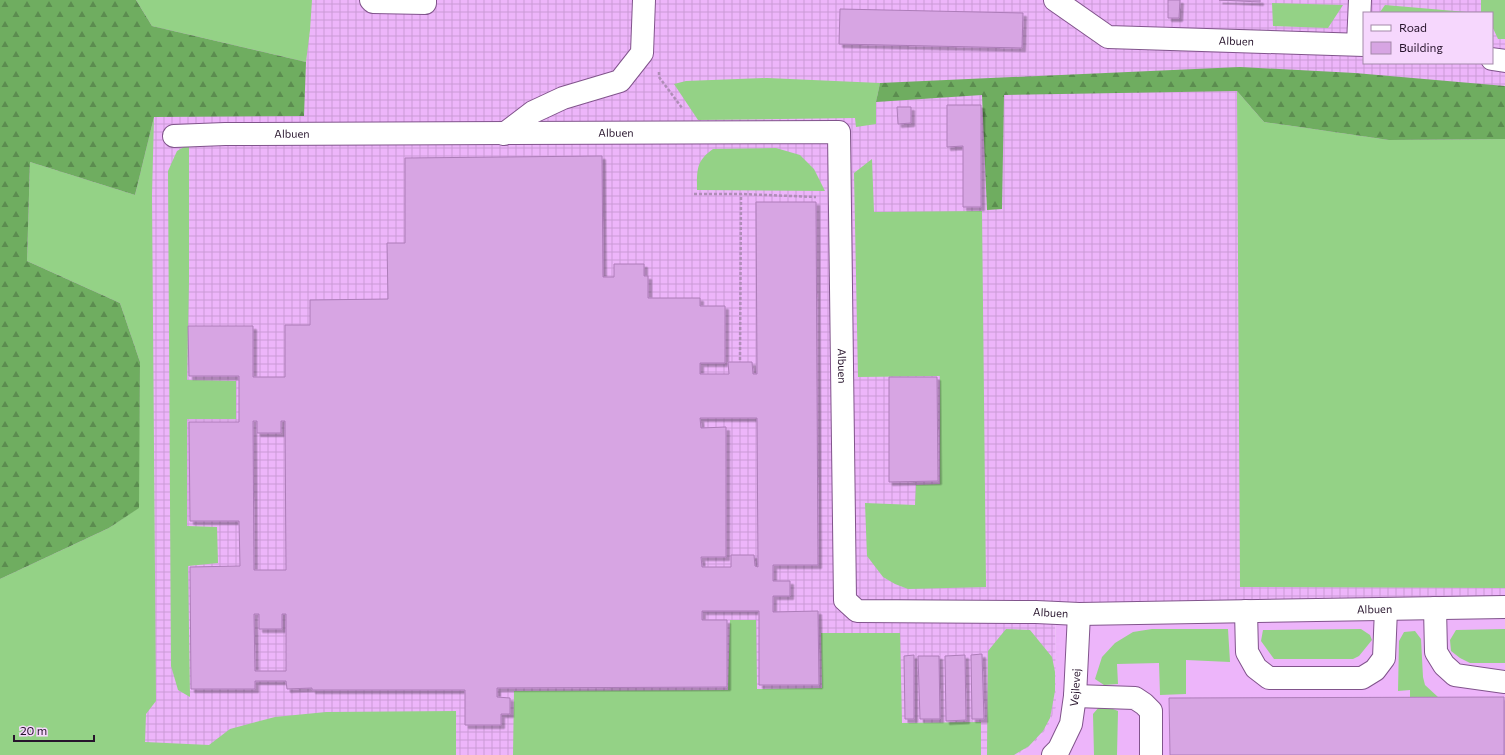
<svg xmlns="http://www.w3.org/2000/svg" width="1505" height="755" font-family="Commissioner,sans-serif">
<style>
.built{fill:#edb5fa}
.industrial{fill:url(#industrial-grid);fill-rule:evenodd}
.grass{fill:#94d286}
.forest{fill:url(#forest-firs)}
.building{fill:#d7a5e3;stroke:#ad7db9;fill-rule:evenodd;filter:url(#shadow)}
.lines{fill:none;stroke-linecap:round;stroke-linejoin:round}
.minor-casing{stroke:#81548c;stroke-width:24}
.path{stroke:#af8db7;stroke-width:2.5;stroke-dasharray:3 2;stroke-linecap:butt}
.minor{stroke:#fff;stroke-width:22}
.labels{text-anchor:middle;stroke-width:3.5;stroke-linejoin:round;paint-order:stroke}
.street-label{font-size:11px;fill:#27142c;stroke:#f6d7fd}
</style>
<defs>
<pattern id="industrial-grid" width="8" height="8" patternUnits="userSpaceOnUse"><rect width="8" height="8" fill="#edb5fa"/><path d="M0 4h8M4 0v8" fill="none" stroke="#cb9bd6"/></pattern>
<pattern id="forest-firs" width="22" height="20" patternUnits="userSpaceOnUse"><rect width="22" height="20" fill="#6fad60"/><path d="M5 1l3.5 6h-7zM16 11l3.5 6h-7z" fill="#5b8c4f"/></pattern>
<filter id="shadow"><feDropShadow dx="3.5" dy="3.5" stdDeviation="0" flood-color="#0004"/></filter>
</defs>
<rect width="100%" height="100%" fill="#efc6f8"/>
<path class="built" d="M1505 608V755H1018L1034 743 1047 728 1055 708 1056 614Z"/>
<path class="industrial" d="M0 0H1505V607L1055 614 1056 707 1047 728 1034 743 1017 755H0ZM1364 13H1492V63H1364Z"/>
<path class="grass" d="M136 0H312L310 30 306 62 152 26Z
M1481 0H1505V39H1498L1492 26V13H1481Z
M1272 3 1343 5 1328 28 1273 26Z
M1385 5 1478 13 1380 12Z
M767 78 880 83 876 102V124L856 127 855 118 698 120 674 84 686 81Z
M1237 91 1264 122 1389 140 1505 139V588L1240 587Z
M154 117 152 195 156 701 146 714 145 742 209 745 230 729 275 717 326 712 456 711V755H0V579L109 528 138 508 140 362 120 303 27 261 30 162 135 195Z
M189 144V281L187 380 236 381V419H187V526L217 527 218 563 188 566 190 697 178 690 171 666 168 171 177 151Z
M776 148 800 155 814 169 825 191 697 190C697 170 696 161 713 149Z
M872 159 874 212 982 211 986 587 908 589 895 584 883 577 867 556 865 503 915 505 916 485 940 484V376L858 377 854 173Z
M730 620H756L757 689 822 688 821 633H900L902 723 981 722V755H513L514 691 728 690Z
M1006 629 1030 630 1052 657 1055 672V691L1050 718 1043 731 1029 746 1014 755H987L988 651Z
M1152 629H1228L1230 662 1186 660V694L1160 695 1159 663 1117 664 1118 684 1104 685 1095 679 1102 657 1115 643 1133 632Z
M1361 629 1370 635 1372 640 1359 656 1353 659H1274L1261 641 1263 630Z
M1505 629V663H1470L1460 658 1451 651 1450 640 1456 630Z
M1415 631 1421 639 1423 677 1425 685 1438 697H1410V690L1398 691 1399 641 1404 632Z
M1099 707H1108L1118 711 1117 755H1094L1093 714Z"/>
<path class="forest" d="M0 0H136L152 26 306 62 304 116 154 117 135 195 30 162 27 261 120 303 140 362 139 508 109 528 0 579Z
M1240 67 1355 73 1505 86V139L1389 140 1264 122 1237 91 1004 95 1002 209 987 210 982 95 876 102 880 83Z"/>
<path class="building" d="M1168 0H1180L1179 18H1168Z
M1219 0H1260V2Z
M840 9 1023 13 1022 48 839 44Z
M947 105H981V207H963V146L947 147Z
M897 107H911V123L898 124Z
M602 156 603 277H614V264H644V276H648V298H700V306H725V363H700V374H729L728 362H752L753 374H757L756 202H816L818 565H773V581H790V596H773V612L818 611 819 685H759V611H702V620H727V687L497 688V697L510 698V714H501V725H465V690H312V688L287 689 286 681H255V689H191L190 567 240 566 239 521H190L189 422H239V376H189L188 326H253V377H285V325H310V300L388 299 387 243H405V158ZM700 418H757L758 567 755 566 754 555H731V567H702L701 557H726V427L701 428ZM253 421H257V433H281V421H285L286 570H254ZM254 614H259V629H282V614H286V671H255Z
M889 377H937L938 481 889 482Z
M982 654 984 719H972L971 655Z
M914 655V719H905L904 656Z
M965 655 966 720 946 721 945 656Z
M918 656H939L940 719H920Z
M1504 697V755H1170L1169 698Z"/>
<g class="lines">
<defs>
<g id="minor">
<path d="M371 0 373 2 425 3V0"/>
<path id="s1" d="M1055 0 1108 37 1364 45"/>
<path d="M1358 44 1360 0"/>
<path d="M1492 59 1505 61"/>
<path d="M504 134 533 112 563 98 620 81 642 53 644 0"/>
<path id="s2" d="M174 136 225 134 839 132 845 600 857 611 1036 612 1079 614 1505 607"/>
<path d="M1435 608 1436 652 1444 665 1455 675 1505 682"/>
<path d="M1246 611 1247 652 1256 668 1269 678H1362L1375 670 1384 658 1386 609"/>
<path d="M1075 696 1135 698 1144 704 1151 711V755"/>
<path id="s3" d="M1053 755 1059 749 1071 724 1075 696 1079 614"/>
</g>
</defs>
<use href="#minor" class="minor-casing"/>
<path class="path" d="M659 72V77L682 108
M694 194H741L816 197
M740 360 741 194"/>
<use href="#minor" class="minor"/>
</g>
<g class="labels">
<g class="street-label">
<text dy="4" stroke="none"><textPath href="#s1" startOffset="193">Albuen</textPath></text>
<text dy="4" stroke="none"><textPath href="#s2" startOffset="442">Albuen</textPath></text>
<text dy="4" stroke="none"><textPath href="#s2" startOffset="118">Albuen</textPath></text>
<text dy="4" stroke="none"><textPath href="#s2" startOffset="899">Albuen</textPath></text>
<text dy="4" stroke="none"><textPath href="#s2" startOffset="1667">Albuen</textPath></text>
<text dy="4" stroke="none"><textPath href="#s2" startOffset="1343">Albuen</textPath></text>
<text dy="4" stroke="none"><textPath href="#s3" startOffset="73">Vejlevej</textPath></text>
</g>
</g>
<rect x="1363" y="12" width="130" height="52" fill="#f6d7fd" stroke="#a389a9"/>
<rect x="1371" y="25" width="20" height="6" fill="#ffffff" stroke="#a389a9"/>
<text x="1399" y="32" font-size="12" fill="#27142c">Road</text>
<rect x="1371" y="42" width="20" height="12" fill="#d7a5e3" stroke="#a389a9"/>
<text x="1399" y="52" font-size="12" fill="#27142c">Building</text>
<path d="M14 735v6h80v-6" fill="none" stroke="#27142c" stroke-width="2"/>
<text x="20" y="735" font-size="12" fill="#27142c" stroke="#f6d7fd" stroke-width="3" paint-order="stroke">20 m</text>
</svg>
